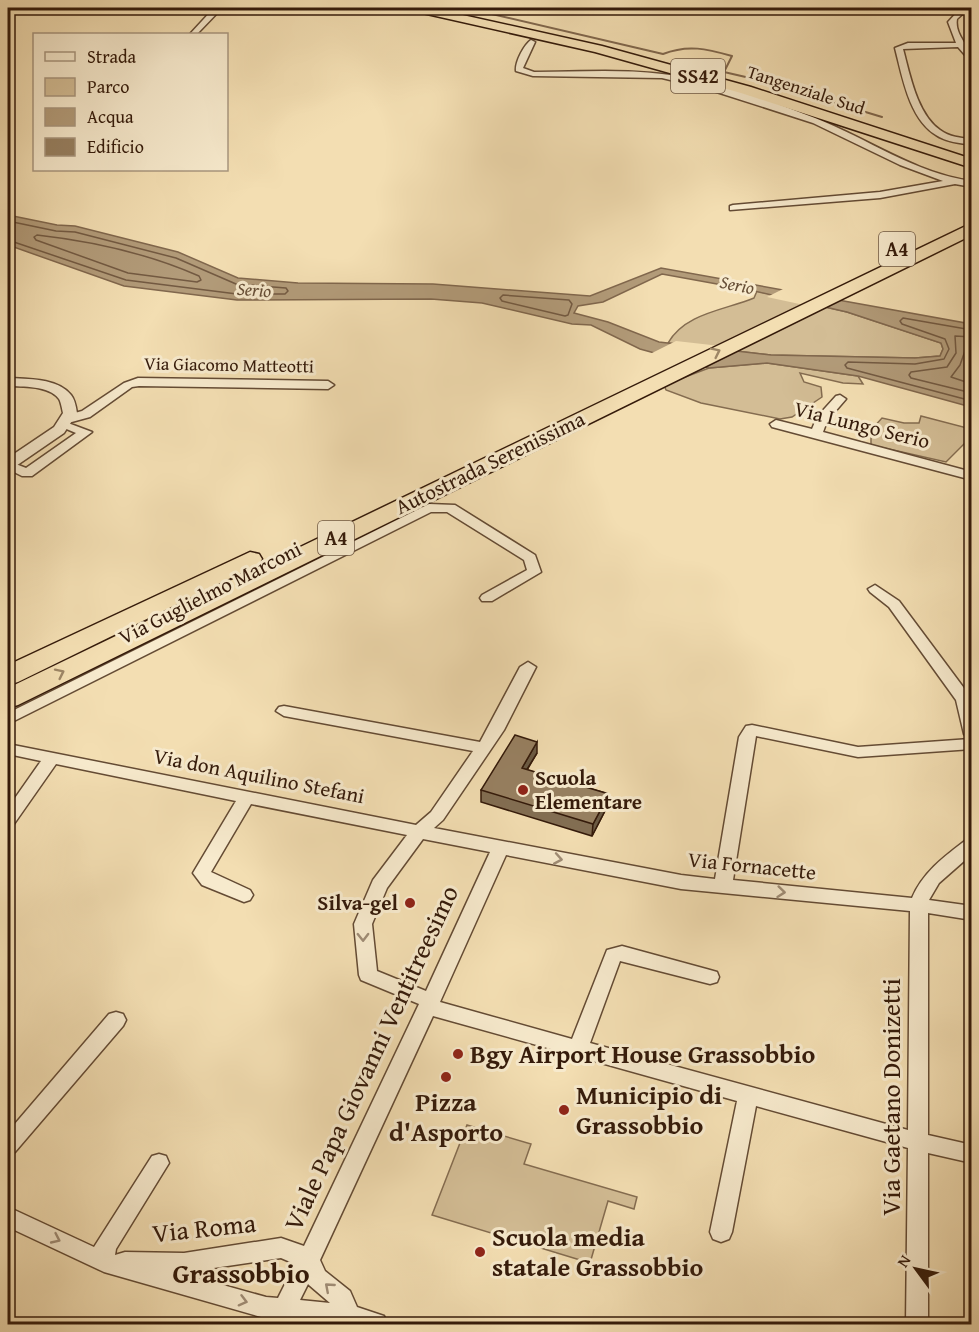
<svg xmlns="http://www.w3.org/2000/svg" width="979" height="1332" font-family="'Gentium Book Plus',serif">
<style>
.green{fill:#d3bd95;stroke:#846c50;stroke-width:1.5}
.water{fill:#b29b79;stroke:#80674d;stroke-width:1.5;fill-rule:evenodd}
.pier{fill:#f3deb2}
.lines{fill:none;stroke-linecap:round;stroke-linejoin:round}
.shore{stroke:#735a42;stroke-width:1.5}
.stream{stroke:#80674d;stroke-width:2}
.minor-casing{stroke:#644b34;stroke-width:3}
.tertiary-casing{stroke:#644b34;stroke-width:3}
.trunk-casing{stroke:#341a0a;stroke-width:3}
.motorway-casing{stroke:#341a0a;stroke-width:3}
.minor{fill:#f7eacd;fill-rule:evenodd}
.tertiary{fill:#f7eacd;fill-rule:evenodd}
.trunk{fill:#f3deb2;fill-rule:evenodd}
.motorway{fill:#f3deb2;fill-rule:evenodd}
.wall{fill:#826e53;stroke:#341a0a;stroke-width:1.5}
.shaded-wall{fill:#6a5a44;stroke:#341a0a;stroke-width:1.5}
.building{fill:#978061;stroke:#341a0a;stroke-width:1.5}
.oneway{stroke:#9d8666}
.oneway2{stroke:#9f8c75}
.poi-dot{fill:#8f2418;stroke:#f7eacd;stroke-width:2}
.labels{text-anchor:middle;stroke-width:6;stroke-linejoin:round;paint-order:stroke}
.far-street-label{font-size:18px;fill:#341a0a;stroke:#f7eacd}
.far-water-label{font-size:18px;font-style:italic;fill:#664e36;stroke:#f7eacd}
.shield{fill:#f7eacd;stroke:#6e5844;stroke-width:1.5}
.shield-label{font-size:20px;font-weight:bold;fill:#341a0a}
.street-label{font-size:21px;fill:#341a0a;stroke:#f7eacd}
.poi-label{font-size:21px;font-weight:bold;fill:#341a0a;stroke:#f7eacd;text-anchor:start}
.near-poi-label{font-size:26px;font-weight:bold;fill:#341a0a;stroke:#f7eacd;text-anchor:start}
.near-street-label{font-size:26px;fill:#341a0a;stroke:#f7eacd}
.near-quarter-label{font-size:28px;font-weight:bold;fill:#341a0a;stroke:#f7eacd}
</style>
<rect width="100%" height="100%" fill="#f3deb2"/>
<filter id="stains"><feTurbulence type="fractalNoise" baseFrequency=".00333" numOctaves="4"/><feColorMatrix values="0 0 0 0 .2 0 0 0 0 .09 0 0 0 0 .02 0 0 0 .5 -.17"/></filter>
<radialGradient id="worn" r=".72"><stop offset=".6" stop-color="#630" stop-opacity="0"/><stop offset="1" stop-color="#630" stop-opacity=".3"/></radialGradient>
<path class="green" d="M757 291 847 312 941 343 943 349 940 356 915 358 771 355 668 343C685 313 725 310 754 298Z
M767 363 858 376 863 384 843 383 800 373 804 382 821 387 822 397 792 417 780 419 701 403 666 390 664 385 709 368Z
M921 416 971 429V437L946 462 871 445V430L882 418 904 423H919Z
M467 1125 531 1144 524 1164 637 1197 634 1209 608 1201 590 1263 432 1215Z"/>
<path class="water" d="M8 215 57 225 75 226 178 252 238 278 298 283 433 284 590 296 661 268 971 324V407L858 376 767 363 709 368 640 349 591 325 572 324 482 303 431 299 237 300 124 286 8 245ZM662 274 750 290 847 312 941 343 943 349 940 356 915 358 771 355 659 342 608 322 574 313 578 306 603 302Z"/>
<path class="pier" d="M787 287 840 297 818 308 767 297Z
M676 341 738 348 697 368 648 355Z"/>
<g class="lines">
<path class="shore" d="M8 221 56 231 75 232 176 258 236 284 286 288 288 291 285 294H237L126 280 8 240
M37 235C91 241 149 254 199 276L201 280 197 282 128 273 36 240 34 237Z
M503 295 569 300 572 304 568 315 565 316 502 301 500 298Z
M972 330 903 318 900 321 902 324 945 339 949 349 944 359 915 364 848 362 845 365 847 368 972 401
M972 337 955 336 956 353 947 367 911 372 909 375 911 378 972 393
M972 346 966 348 960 365 951 377 972 384"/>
<path class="stream" d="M466 8 663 54C688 44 707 49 732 56L724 72 763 81 882 117"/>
<defs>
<path id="minor" d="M214 8H222L197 34H190Z
M961 8H969L957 19C954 36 972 47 972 63L958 47 903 49C910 75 917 114 940 130 949 137 961 138 972 139V145C960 143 946 142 936 135 909 119 902 75 895 48L908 43H956L948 22Z
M531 40 535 42 523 68 534 72C576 72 620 69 662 74 712 79 768 100 815 118 867 138 916 174 972 181V187L955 184 880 198 730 210V206L733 205 880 192 943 181 900 165 813 123 704 88 662 78 533 76 516 71C515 62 524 45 531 40Z
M138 378 328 381 334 385 328 389 139 386 132 387 90 417 68 423 92 432 32 476H22L8 469V461L26 468 76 433 57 425 64 422V416L82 411 124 383Z
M840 395 846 399 827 421 823 432 972 472V480L772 427 770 424 776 420 812 429 817 417 836 396Z
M429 504 455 505 535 555 541 572 492 601H482L480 598 482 595 527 570 524 560 447 512H431L8 724V713Z
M875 585 899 601 972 699V749L858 757 756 736 733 880 912 898C923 872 945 856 966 840L972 838V854L939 883 929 900 972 906V920L928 913V1135L972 1145V1163L928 1153V1324H906L908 1148 756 1106 732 1232 729 1239 721 1242 713 1239 710 1232 737 1101 433 1016 320 1260 325 1271 350 1291 357 1307 384 1316 387 1324H324L290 1321 289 1324H266L268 1319 104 1272 8 1227V1207L94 1247 152 1156 159 1154 166 1156 169 1163 116 1249 115 1255 125 1252 184 1253 281 1238 304 1246 419 1004 361 980 359 975 354 924 373 880 407 835 251 804 211 872 250 890 253 895 250 900 244 902 202 885 193 873 236 801 56 764 14 824 8 826V808L41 761 8 754V744L416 825 431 812 473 751 284 716 276 711 279 707 284 706 480 742 520 667 528 662 536 667 504 730 443 820 434 828 681 875 715 879 739 737 746 726 752 725 858 747 970 739 964 734 956 700 889 607 870 592 868 589ZM423 839 490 852 426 991 377 971 372 924 387 888ZM506 855 681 889 910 911 908 1130 590 1043 620 961 710 984 717 982 719 977 717 972 710 970 622 946 607 950 572 1039 440 1002ZM281 1258 295 1264 278 1298 266 1297 180 1273ZM308 1284 309 1285 330 1303 300 1300Z
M116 1012 123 1014 126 1020 123 1026 15 1152 8 1155V1132L109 1014Z"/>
<path id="tertiary" d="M8 378C27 379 58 378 71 395 75 400 76 407 77 413L64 433 13 468 8 470V458L54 427 63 413C62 409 61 402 59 399 49 385 22 387 8 386Z"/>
<path id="trunk" d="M412 8H431L602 46 751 87 972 159V168L741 93 595 52 418 12Z"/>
<path id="motorway" d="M972 223V235L18 705 8 708V688Z
M250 552 259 554 262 559 259 564 18 682 8 685V665Z"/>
</defs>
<use href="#minor" class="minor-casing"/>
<use href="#tertiary" class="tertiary-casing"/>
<use href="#trunk" class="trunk-casing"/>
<use href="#motorway" class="motorway-casing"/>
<use href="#minor" class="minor"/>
<use href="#tertiary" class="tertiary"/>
<use href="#trunk" class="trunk"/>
<use href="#motorway" class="motorway"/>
</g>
<path class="wall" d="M537 753 527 770 609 794 608 805 592 836 481 802V790Z"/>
<path class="shaded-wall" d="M537 742V753L521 779 522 768Z
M609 794 608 805 592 836 593 824Z"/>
<path class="building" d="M515 735 537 742 522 768 609 794 593 824 481 790Z"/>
<defs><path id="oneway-chevron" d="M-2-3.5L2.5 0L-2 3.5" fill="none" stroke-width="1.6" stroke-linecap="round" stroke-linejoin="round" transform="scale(1.5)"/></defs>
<g class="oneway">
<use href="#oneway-chevron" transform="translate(716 352) rotate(-26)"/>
<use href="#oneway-chevron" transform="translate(60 673) rotate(-26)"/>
</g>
<g class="oneway2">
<use href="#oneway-chevron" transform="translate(558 859) rotate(10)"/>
<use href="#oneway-chevron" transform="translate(781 892) rotate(6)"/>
<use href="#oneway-chevron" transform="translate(363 937) rotate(89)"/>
<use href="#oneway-chevron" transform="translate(56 1239) rotate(25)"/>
<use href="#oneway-chevron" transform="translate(329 1287) rotate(-139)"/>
<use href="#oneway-chevron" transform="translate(243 1301) rotate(15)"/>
</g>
<g class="poi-dot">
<circle cx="523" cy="790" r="6"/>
<circle cx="410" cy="903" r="6"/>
<circle cx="458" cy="1054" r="6"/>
<circle cx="446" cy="1077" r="6"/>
<circle cx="564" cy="1110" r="6"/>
<circle cx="480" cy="1252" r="6"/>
</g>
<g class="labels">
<g class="far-street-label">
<text transform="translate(806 90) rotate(18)" y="6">Tangenziale Sud</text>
<text transform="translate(229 365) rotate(1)" y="6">Via Giacomo Matteotti</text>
</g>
<g class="far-water-label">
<text transform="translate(737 285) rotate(11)" y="6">Serio</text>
<text transform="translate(254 290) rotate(4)" y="6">Serio</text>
</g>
<g class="shield">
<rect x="671" y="59" width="54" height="34" rx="4.5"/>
<rect x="879" y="232" width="36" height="34" rx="4.5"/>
<rect x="318" y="521" width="36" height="34" rx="4.5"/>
</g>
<g class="shield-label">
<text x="698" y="83">SS42</text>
<text x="897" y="256">A4</text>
<text x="336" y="545">A4</text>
</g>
<g class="street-label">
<text transform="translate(862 425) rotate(14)" y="7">Via Lungo Serio</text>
<text transform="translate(490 463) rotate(-26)" y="7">Autostrada Serenissima</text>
<text transform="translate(210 593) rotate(-27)" y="7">Via Guglielmo Marconi</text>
<text transform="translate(259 776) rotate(11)" y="7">Via don Aquilino Stefani</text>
<text transform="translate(752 866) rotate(6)" y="7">Via Fornacette</text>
</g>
<g class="poi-label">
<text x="535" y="785">Scuola<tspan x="535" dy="24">Elementare</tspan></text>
<text x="398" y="910" text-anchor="end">Silva-gel</text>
</g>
<g class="near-poi-label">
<text x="470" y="1063">Bgy Airport House Grassobbio</text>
<text x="576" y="1104">Municipio di<tspan x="576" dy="30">Grassobbio</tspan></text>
<text x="446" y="1111" text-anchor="middle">Pizza<tspan x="446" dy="30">d'Asporto</tspan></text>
<text x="492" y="1246">Scuola media<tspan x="492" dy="30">statale Grassobbio</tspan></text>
</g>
<g class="near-street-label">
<text transform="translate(371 1058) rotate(-65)" y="9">Viale Papa Giovanni Ventitreesimo</text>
<text transform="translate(891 1097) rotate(-90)" y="9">Via Gaetano Donizetti</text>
<text transform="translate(204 1228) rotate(-6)" y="9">Via Roma</text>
</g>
<g class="near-quarter-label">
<text x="241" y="1283">Grassobbio</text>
</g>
</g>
<rect width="979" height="1332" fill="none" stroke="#f3deb2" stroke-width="30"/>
<rect x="9" y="9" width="961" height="1314" fill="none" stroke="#341a0a" stroke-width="3"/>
<rect x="15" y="15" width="949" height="1302" fill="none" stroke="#341a0a" stroke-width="1.5"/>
<rect x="33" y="33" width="195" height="138" fill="#f7eacd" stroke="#a9977f" stroke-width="1.5"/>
<rect x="45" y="52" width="30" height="9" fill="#f7eacd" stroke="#a9977f" stroke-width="1.5"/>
<text x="87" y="63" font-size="18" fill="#341a0a">Strada</text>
<rect x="45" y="78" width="30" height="18" fill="#d3bd95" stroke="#a9977f" stroke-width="1.5"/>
<text x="87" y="93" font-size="18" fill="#341a0a">Parco</text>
<rect x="45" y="108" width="30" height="18" fill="#b29b79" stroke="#a9977f" stroke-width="1.5"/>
<text x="87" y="123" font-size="18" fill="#341a0a">Acqua</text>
<rect x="45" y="138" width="30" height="18" fill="#978061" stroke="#a9977f" stroke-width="1.5"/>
<text x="87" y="153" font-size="18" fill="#341a0a">Edificio</text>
<g transform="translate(916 1269) rotate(303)" stroke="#f7eacd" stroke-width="4.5" paint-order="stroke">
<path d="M0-4.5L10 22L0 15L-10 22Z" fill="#341a0a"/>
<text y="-9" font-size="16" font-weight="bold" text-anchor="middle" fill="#341a0a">N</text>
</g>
<rect width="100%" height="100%" filter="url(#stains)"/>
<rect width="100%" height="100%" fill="url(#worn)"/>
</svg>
